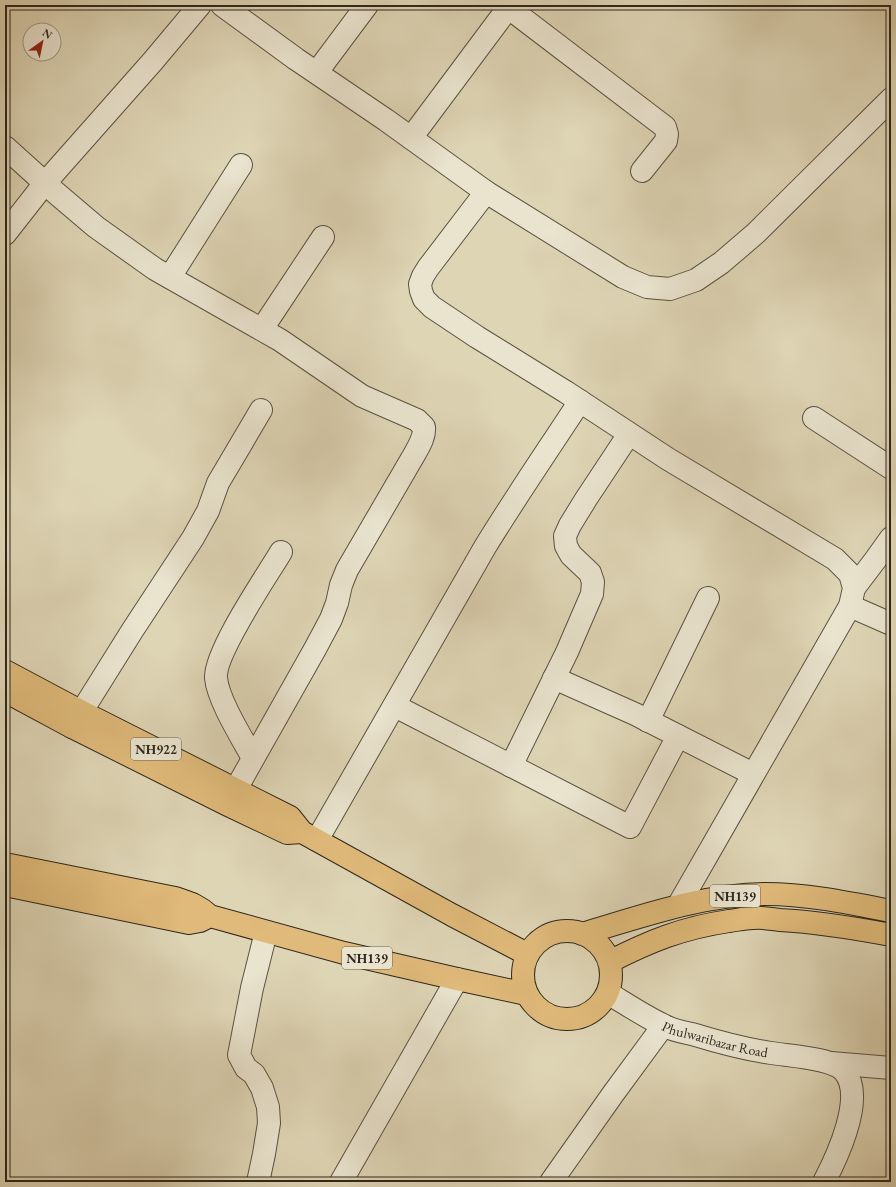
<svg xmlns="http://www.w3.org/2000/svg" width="896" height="1187" font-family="'EB Garamond',serif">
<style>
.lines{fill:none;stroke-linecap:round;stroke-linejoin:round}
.minor-casing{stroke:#5a5242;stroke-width:24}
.major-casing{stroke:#2e271c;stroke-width:24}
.highway-casing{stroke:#2e271c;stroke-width:24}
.minor{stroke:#eae4cf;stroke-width:22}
.major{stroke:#dfba7a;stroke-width:22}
.highway{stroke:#dfba7a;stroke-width:22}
.labels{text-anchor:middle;stroke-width:4;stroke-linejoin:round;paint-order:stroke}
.shield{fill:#eae4cf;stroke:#666052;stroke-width:1}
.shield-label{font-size:13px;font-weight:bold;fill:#2e271c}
.street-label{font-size:14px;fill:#2e271c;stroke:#eae4cf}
</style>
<rect width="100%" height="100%" fill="#ded5b5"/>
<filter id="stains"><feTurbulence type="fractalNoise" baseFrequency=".005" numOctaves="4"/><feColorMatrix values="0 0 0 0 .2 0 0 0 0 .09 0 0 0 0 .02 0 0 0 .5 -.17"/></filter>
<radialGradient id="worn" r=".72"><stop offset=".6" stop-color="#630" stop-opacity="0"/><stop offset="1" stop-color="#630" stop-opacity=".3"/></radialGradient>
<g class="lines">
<defs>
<g id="minor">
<path d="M222 5 296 59 386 120 486 192 623 277 647 287 670 289 696 280 721 263 756 233 891 99"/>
<path d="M505 5 665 127 667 134 666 141 642 171"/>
<path d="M317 72 367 5"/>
<path d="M411 138 508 8"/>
<path d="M5 147 56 193 96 227 155 269 280 340 362 396 417 420 424 427C425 437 419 446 414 455L347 570 341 585 337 603 331 619 315 649 236 789"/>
<path d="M486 192 428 268 423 276 420 284 421 291 424 299 432 307 477 337 566 392 668 459 835 559 850 574 854 588 850 606 678 906"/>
<path d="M5 234 45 183 153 61 200 5"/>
<path d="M170 277 241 165"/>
<path d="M262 329 323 237"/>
<path d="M814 418 891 468"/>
<path d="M854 588 876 559 891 538"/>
<path d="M850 606 891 624"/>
<path d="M554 678 635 714 753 774"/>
<path d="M395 706 630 827 678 736"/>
<path d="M648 721 708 598"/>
<path d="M72 727 132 631 193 538 208 511 218 483 261 410"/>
<path d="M253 758C242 738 218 700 216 678 214 653 266 577 281 552"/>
<path d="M511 766 567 652 592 594 593 582 590 573 571 555 566 546 565 536 570 525 586 499 629 434"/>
<path d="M317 840 485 547C515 498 548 450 580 401"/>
<path id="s1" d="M608 993C626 1004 644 1016 663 1025 671 1030 682 1032 692 1034 718 1042 744 1049 771 1053 789 1056 832 1058 844 1071 866 1096 837 1157 824 1182"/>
<path d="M831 1063 891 1068"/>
<path d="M258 1182 264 1154 269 1123 268 1107 262 1088 254 1074 246 1068 239 1055 252 988 266 932"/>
<path d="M341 1182 457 979"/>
<path d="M551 1182 613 1094 663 1026"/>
</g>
<path id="major" d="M5 671 82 712 290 817 302 832 452 915 527 954
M5 691 72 727 228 805 287 833 302 832"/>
<path id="highway" d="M5 864 175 898C190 903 198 905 210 916L344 953 457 979 526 994
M5 885 189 923 200 921 210 916
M523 975a44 44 0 1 1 88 0a44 44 0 1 1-88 0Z
M582 934C640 917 704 894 765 894 807 894 850 903 891 911
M609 962C650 941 682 928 729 921 737 920 745 918 753 918 762 917 771 919 780 920 817 922 854 928 891 935"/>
</defs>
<use href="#minor" class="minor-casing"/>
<use href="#major" class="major-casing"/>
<use href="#highway" class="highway-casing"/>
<use href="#minor" class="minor"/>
<use href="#major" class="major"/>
<use href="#highway" class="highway"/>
</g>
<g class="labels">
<g class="shield">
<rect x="131" y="738" width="50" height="22" rx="3"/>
<rect x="710" y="885" width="50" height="22" rx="3"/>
<rect x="342" y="947" width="50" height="22" rx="3"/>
</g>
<g class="shield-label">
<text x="156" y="754">NH922</text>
<text x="735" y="901">NH139</text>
<text x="367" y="963">NH139</text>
</g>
<g class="street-label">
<text dy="5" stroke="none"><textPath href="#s1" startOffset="118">Phulwaribazar Road</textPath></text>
</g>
</g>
<rect width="896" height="1187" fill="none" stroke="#ded5b5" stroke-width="20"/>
<rect x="6" y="6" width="884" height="1175" fill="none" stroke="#2e271c" stroke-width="2"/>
<rect x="10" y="10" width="876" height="1167" fill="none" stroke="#2e271c"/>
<g transform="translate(42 42) rotate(33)"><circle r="19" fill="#eae4cf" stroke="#9f9887"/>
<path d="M0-3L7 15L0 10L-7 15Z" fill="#8f2418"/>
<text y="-6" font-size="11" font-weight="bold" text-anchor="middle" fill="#2e271c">N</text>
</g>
<rect width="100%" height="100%" filter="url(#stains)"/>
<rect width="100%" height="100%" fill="url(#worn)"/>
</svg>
